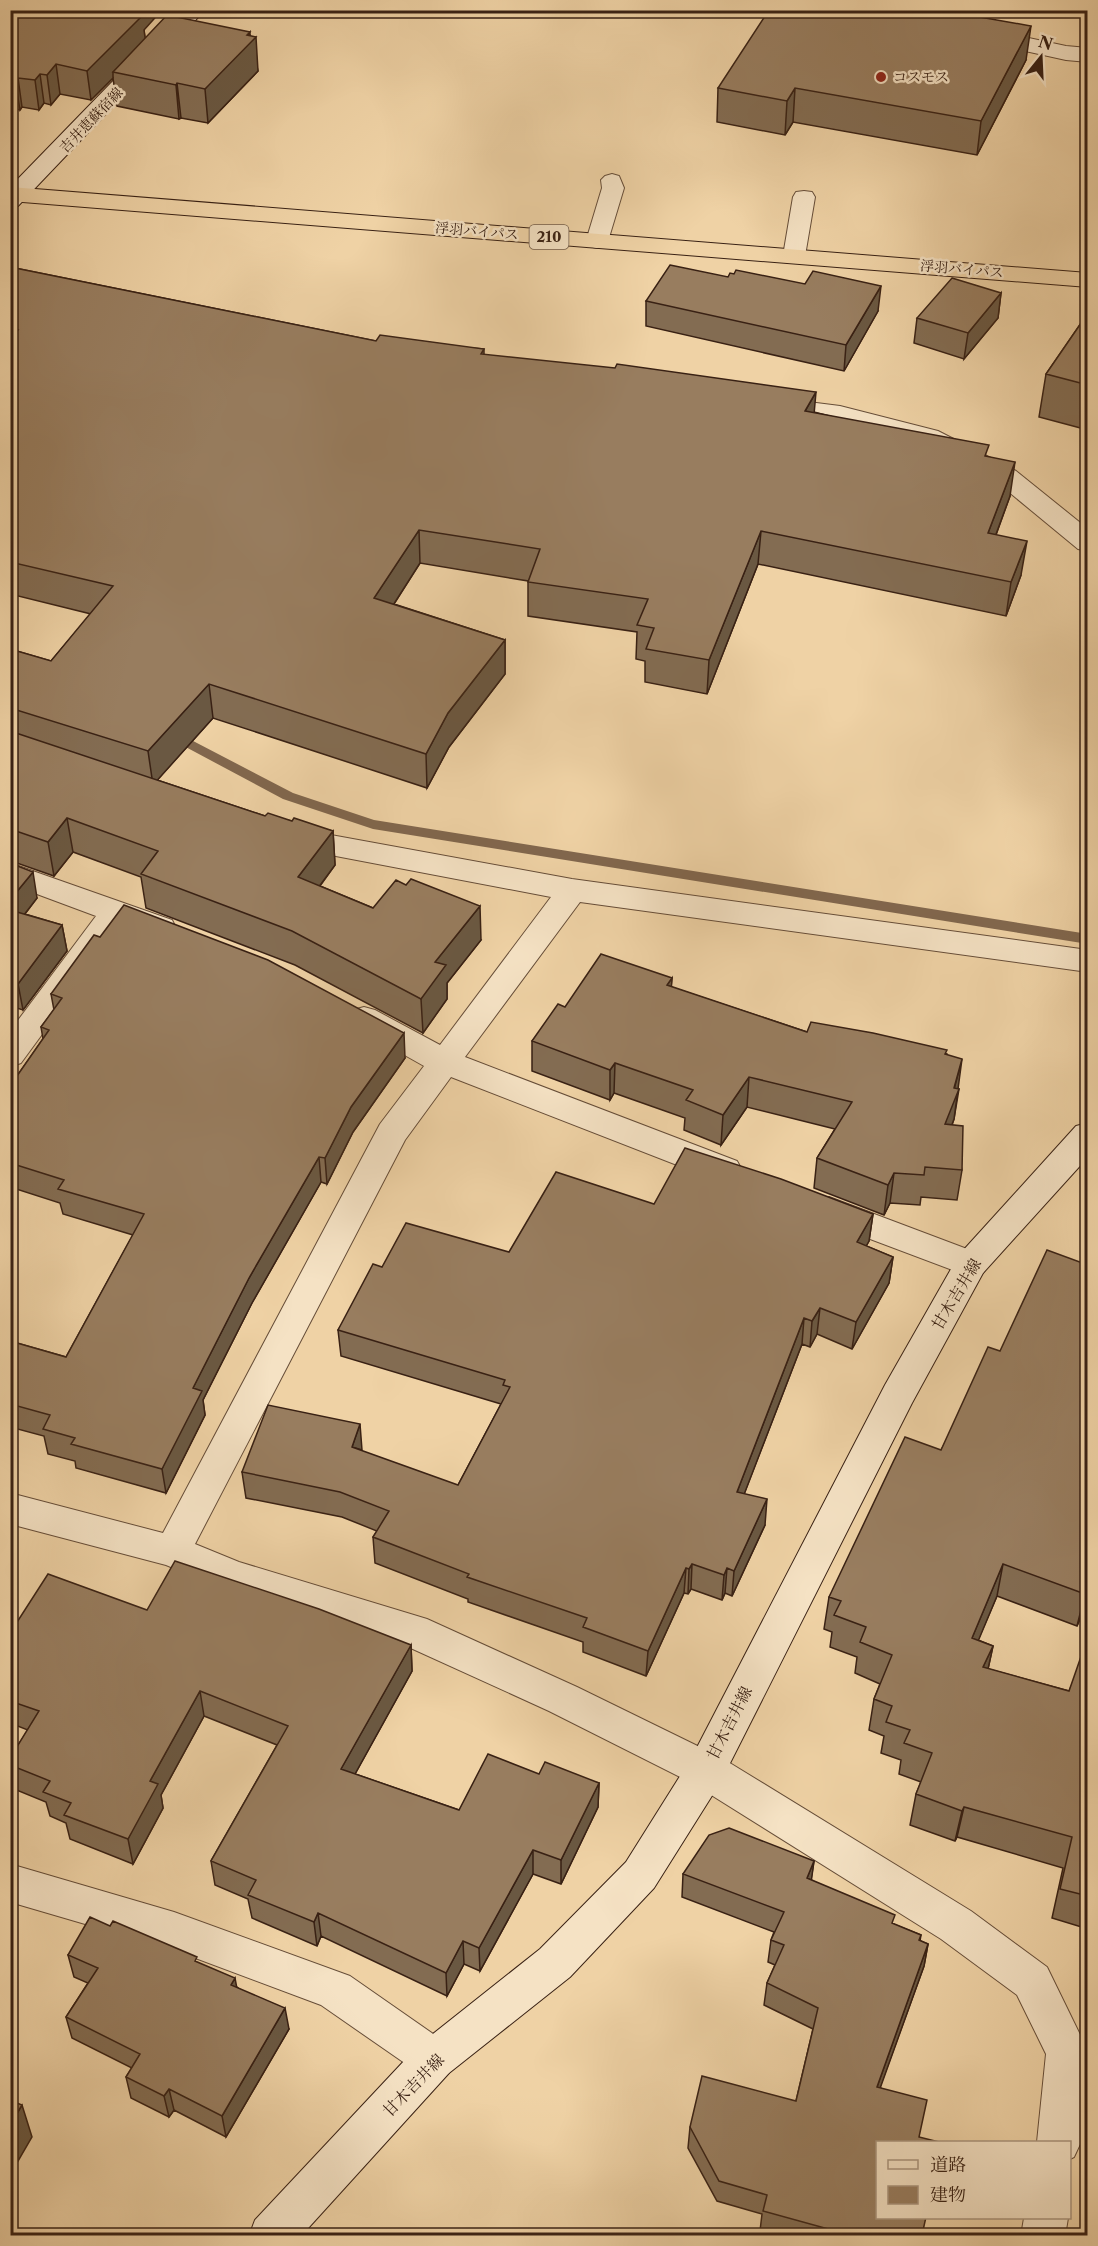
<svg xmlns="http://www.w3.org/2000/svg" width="1098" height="2246" font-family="'Libre Caslon Text','Noto Serif JP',serif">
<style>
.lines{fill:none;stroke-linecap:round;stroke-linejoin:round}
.stream{fill:#81674e;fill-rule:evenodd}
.lane-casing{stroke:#664d38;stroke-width:2}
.street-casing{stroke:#664d38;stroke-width:2}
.secondary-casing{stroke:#392114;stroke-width:2}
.highway-casing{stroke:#392114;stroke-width:2}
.lane{fill:#f5e2c4;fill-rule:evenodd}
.street{fill:#f5e2c4;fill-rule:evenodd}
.secondary{fill:#f5e2c4;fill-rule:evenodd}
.highway{fill:#efd2a5;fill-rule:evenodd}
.wall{fill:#836c52;stroke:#392114;stroke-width:1.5}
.shaded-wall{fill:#6a5842;stroke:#392114;stroke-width:1.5}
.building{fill:#987d5f;stroke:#392114;stroke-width:1.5}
.poi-dot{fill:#8f2418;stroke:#f5e2c4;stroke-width:2}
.labels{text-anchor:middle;stroke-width:5;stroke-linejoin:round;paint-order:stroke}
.far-poi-label{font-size:14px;fill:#392114;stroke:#f5e2c4;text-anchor:start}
.far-street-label{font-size:14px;fill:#392114;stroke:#f5e2c4}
.shield{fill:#f5e2c4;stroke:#715b49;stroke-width:1.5}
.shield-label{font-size:15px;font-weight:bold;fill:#392114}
.street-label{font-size:16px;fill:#392114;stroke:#f5e2c4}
</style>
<rect width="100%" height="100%" fill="#efd2a5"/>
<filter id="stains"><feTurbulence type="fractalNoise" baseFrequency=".00333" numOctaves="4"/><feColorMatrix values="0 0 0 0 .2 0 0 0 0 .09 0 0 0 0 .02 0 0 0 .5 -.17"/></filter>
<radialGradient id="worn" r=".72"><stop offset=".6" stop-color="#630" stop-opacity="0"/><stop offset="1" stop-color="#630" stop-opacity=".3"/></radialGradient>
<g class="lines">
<path class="stream" d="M172 730 293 793 374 820 1088 934V944L373 829 283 799 167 737 165 734 167 731Z"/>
<defs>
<path id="lane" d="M612 174 619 176 624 188 608 241 605 246 597 248 589 246 586 241 602 188 601 180 605 176Z
M804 191 812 192 815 197 805 256 802 261 794 263 786 261 783 256 793 197 796 192Z"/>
<path id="street" d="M983 28 1066 46 1088 48V62L1066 60 975 40 972 35 975 30Z
M769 397 840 406 938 431 1016 471 1088 529V551L1078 549 998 483 920 442 840 422 760 410 756 405 760 400Z
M289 825 320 833 572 879 1088 950V972L580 902 465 1057 737 1161 742 1170 737 1179 725 1183 713 1179 451 1077 405 1140 195 1544 239 1562 427 1619 577 1687 720 1757 971 1911 1047 1967 1088 2051 1081 2142 1074 2157 1070 2159V2142H1037L1046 2054 1017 1995 941 1939 692 1783 549 1711 404 1645 231 1592 166 1565 10 1524V1493L163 1533 380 1124 424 1066 353 1026 348 1018 353 1010 364 1007 375 1010 440 1045 551 897 320 853 278 842 274 835 278 828Z
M10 863 172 920 176 928 172 936 161 939 122 925 21 1063 10 1067V1031L96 916 10 884Z
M829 1197 983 1255 988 1264 983 1273 971 1277 817 1219 812 1210 817 1201Z
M10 1864 174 1912 350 1976 449 2045 455 2059 449 2073 434 2079 419 2073 321 2005 174 1950 10 1902Z
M1024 2218H1068L1065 2236H1021Z"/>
<path id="secondary" d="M182 10H205L18 206 10 208V187Z
M1088 1123V1157L983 1273 912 1403 720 1783 654 1888 570 1977 449 2073 301 2236H249L255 2220 419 2045 540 1949 626 1862 692 1757 885 1385 959 1255 1076 1126Z"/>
<path id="highway" d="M10 187 1088 273V287L10 201Z"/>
</defs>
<use href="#lane" class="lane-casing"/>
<use href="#street" class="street-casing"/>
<use href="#secondary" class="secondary-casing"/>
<use href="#highway" class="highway-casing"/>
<use href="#lane" class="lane"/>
<use href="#street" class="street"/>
<use href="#secondary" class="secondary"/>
<use href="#highway" class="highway"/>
</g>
<path class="wall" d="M10 17 144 30 145 38 250 35 258 71 208 123 181 118 179 119 117 106 113 78 91 100 60 94 51 105 44 103 39 110 22 107 20 110 10 108Z
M1026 60 977 155 793 122 785 135 717 122 718 88Z
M10 267 376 341 484 349V355L814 412 988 457 1010 496 996 535 1021 575 1006 616 758 564 707 694 645 682V661L636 659 637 632 528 616V581L420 563 394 604 505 640V674L449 747 427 788 213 718 157 780 265 816 292 821 333 831 335 865 320 886 373 908 481 940 447 983V999L423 1033 295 965 146 908 141 877 73 852 54 876 11 861 10 857V649L51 661 91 614 10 594Z
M1001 293 998 318 964 359 914 343 917 318Z
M646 301 878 311 844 371 646 326Z
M1088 313V430L1039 417 1046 374Z
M10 863 37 898 25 914 62 925 67 951 23 1010 10 1006Z
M672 978 671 987 807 1032 947 1054 957 1089H959L954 1119 952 1125 962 1170 957 1200 921 1197 920 1205 890 1203 884 1215 814 1188 817 1158 835 1129 747 1107 721 1145 684 1130 685 1118 614 1093 610 1100 532 1071V1041L565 1007Z
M51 994 405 1058 353 1132 327 1184 321 1182 252 1303 203 1400 205 1415 166 1493 76 1468 75 1461 48 1454 44 1436 10 1427V1341L66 1357 133 1235 63 1214 60 1203 10 1187V1086L43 1039 41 1027 54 1010Z
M654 1204 873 1214 869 1241 866 1246 893 1257 889 1283 852 1349 817 1334 810 1347 802 1344 744 1494 765 1525 732 1596 725 1593 722 1600 691 1589 688 1594 684 1593 646 1676 583 1652V1642L468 1602V1599L375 1563 373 1537 377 1531 342 1517 246 1498 242 1472 458 1485 501 1404 341 1356 338 1330 382 1267 509 1252Z
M1088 1265V1600L1077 1626 997 1596 978 1640 993 1646 988 1669 1069 1691 1088 1649V1929L1052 1918 1063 1868 957 1837 955 1841 910 1825 916 1794 921 1782 899 1774 901 1760 881 1753 884 1736 869 1730 874 1699 880 1684 855 1673 857 1657 830 1647 832 1632 824 1629 829 1597 941 1450 1000 1351Z
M147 1610 411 1645 412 1671 355 1774 459 1810 539 1774 599 1783 598 1807 561 1884 533 1874 480 1971 464 1964 447 1996 321 1936 317 1946 252 1918 248 1899 215 1885 211 1861 277 1745 204 1716 161 1795 163 1808 133 1864 70 1839 66 1823 50 1816 46 1802 14 1789 10 1778V1758L28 1730 10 1723V1633Z
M814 1861 811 1880 893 1924 921 1935 920 1941 928 1944 924 1966 880 2087 919 2137 922 2235H777L760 2231 762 2214 717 2201 688 2148 690 2127 796 2101 813 2029 764 2005 767 1983 775 1965 768 1962 771 1940 774 1932 682 1897 683 1874Z
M68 1955 198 1963 237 1987 289 2029 226 2137 174 2110 169 2117 131 2098 126 2077 132 2068 72 2038 66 2017 88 1983 74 1977Z"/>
<path class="shaded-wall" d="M133 10H162L144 30 146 44 113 72V78L91 100 87 71Z
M1031 26 1026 60 977 155 981 121Z
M250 32V42L256 37 258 71 208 123 205 89Z
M56 64 60 94 51 105 47 75Z
M40 74 44 103 39 110 35 80Z
M18 78 22 107 20 110 15 81Z
M177 83 181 118 179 119 176 85Z
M795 88 793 122 785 135 787 101Z
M881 286 878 311 844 371 846 345Z
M1001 293 998 318 964 359 968 333Z
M816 392 813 426 805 411Z
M1015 462 1010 496 984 567 988 533Z
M419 530 420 563 376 632 374 598Z
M761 531 758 564 707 694 709 660Z
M1027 541 1021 575 1006 616 1011 582Z
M505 640V674L449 747 427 788 426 754 448 713Z
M209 684 213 718 153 785 148 751Z
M67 818 73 852 54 876 48 842Z
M333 831 335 865 301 911 298 877Z
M33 872 37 898 10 933V900Z
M480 906 481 940 447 983V999L423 1033 421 999 435 962Z
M62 925 67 951 23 1010 18 984Z
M672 978 670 1009 667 985Z
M404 1033 405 1058 353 1132 327 1184 325 1158 351 1107Z
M962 1059 954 1119 941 1154 945 1124Z
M615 1063 614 1093 610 1100V1070Z
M749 1077 747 1107 721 1145 723 1115Z
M319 1157 321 1182 252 1303 203 1400 205 1415 166 1493 162 1469 193 1388 249 1278Z
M894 1173 890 1203 884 1215 888 1185Z
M873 1214 869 1241 854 1268 857 1242Z
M893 1257 889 1283 852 1349 856 1322Z
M820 1308 817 1334 810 1347 812 1321Z
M804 1318 802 1344 735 1518 737 1492Z
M360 1424 362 1450 352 1447Z
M767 1499 765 1525 732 1596 734 1571Z
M692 1564 691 1589 688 1594 689 1569Z
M1003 1564 997 1596 966 1670 972 1638Z
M686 1568 684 1593 646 1676 648 1651Z
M727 1568 725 1593 722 1600 724 1575Z
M1088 1588V1600L1077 1626 1085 1594Z
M411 1645 412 1671 344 1794 341 1769Z
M993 1646 986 1678 983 1667Z
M200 1691 204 1716 161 1795 163 1808 133 1864 128 1839 150 1781Z
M599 1783 598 1807 561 1884V1860Z
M964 1807 957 1837 955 1841 962 1811Z
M533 1850V1874L480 1971 479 1948Z
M814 1861 811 1883 807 1878Z
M318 1913 321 1936 317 1946 314 1922Z
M463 1941 464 1964 447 1996 446 1973Z
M928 1944 924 1966 873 2108 877 2087Z
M235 1978 239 2000 231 1985Z
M285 2008 289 2029 226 2137 222 2116Z
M169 2089 174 2110 169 2117 164 2096Z
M22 2105 32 2137 10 2175V2125Z"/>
<path class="building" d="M17 10H133L131 13 143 15 87 71 56 64 47 75 40 74 35 80 18 78 15 81 10 80V17Z
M769 10H940L1031 26 981 121 795 88 787 101 718 88Z
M167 15 250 32 247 35 256 37 205 89 177 83 176 85 113 72Z
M670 265 728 277 730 273 734 274 736 270 805 284 813 271 881 286 846 345 646 301Z
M10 267 376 341 380 335 484 349 481 354 615 368 617 364 816 392 805 411 989 445 985 456 1015 462 988 533 1027 541 1011 582 761 531 709 660 646 649 654 628 637 625 648 599 528 582 540 549 419 530 374 598 505 640 448 713 426 754 209 684 148 751 10 708V649L51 661 113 586 10 562V338L18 330 10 328Z
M952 278 1001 293 968 333 917 318Z
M1088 313V385L1046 374Z
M10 731 265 816 268 813 292 821 294 818 333 831 298 877 373 908 396 880 406 885 411 879 480 906 435 962 446 965 421 999 292 931 141 874 158 851 67 818 48 842 10 829V820L15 814 10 812Z
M10 863 33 872 10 900Z
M124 905 268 960 404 1033 351 1107 325 1158 319 1157 249 1278 193 1388 202 1391 162 1469 71 1444 75 1438 43 1429 50 1415 10 1404V1341L66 1357 144 1214 58 1189 64 1180 10 1163V1086L49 1030 41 1027 62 998 51 994 94 935 100 937Z
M10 910 62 925 18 984 10 982Z
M601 954 672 978 667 985 807 1032 811 1022 873 1033 947 1050 945 1054 962 1059 954 1088 959 1089 945 1124 963 1126 962 1170 925 1167 924 1175 894 1173 888 1185 817 1158 852 1102 749 1077 723 1115 686 1100 693 1090 615 1063 610 1070 532 1041 558 1004 565 1007Z
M685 1148 781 1179 873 1214 857 1242 893 1257 856 1322 820 1308 812 1321 804 1318 737 1492 767 1499 734 1571 727 1568 724 1575 692 1564 689 1569 686 1568 648 1651 583 1627 587 1618 467 1577 469 1574 373 1537 389 1511 340 1492 242 1472 268 1405 360 1424 352 1447 458 1485 510 1387 503 1385 505 1380 338 1330 373 1264 382 1267 406 1223 509 1252 556 1172 654 1204Z
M1047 1250 1088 1265V1588L1085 1594 1003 1564 972 1638 993 1646 983 1667 1069 1691 1084 1648 1088 1649V1896L1060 1889 1072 1837 964 1807 962 1811 916 1794 932 1753 904 1743 910 1730 886 1722 892 1706 874 1699 892 1655 860 1642 866 1627 834 1615 841 1601 829 1597 905 1437 941 1450 988 1347 1000 1351Z
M175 1561 319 1609 411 1645 341 1769 459 1810 488 1754 539 1774 545 1762 599 1783 561 1860 533 1850 479 1948 463 1941 446 1973 318 1913 314 1922 248 1895 256 1880 211 1861 288 1726 200 1691 150 1781 158 1784 128 1839 64 1815 71 1803 43 1792 50 1781 10 1765V1758L39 1711 10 1701V1633L48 1574 147 1610Z
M729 1828 814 1861 807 1878 895 1915 892 1923 921 1935 919 1940 928 1944 877 2087 927 2100 919 2137 939 2142H878V2217H926L922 2235H872L867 2234V2235H850L763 2211 767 2195 719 2181 690 2127 702 2076 796 2101 818 2008 767 1983 784 1945 771 1940 784 1912 683 1874 709 1835Z
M90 1917 110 1926 113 1921 197 1957 195 1961 235 1978 231 1985 285 2008 222 2116 169 2089 164 2096 126 2077 140 2054 66 2017 98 1968 68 1955Z
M10 2100 22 2105 10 2125Z"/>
<circle class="poi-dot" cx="881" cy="77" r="6"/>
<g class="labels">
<g class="far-poi-label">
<text x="893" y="82">コスモス</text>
</g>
<g class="far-street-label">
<text transform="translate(91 120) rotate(-46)" y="5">吉井恵蘇宿線</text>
<text transform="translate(477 231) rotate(5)" y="5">浮羽バイパス</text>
<text transform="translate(962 269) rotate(5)" y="5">浮羽バイパス</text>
</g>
<rect class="shield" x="529.5" y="225" width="39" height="24" rx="4.5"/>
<g class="shield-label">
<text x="549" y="242">210</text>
</g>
<g class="street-label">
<text transform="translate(956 1294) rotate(-59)" y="6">甘木吉井線</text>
<text transform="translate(729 1723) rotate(-63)" y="6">甘木吉井線</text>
<text transform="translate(413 2085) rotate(-46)" y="6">甘木吉井線</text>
</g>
</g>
<rect width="1098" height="2246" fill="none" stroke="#efd2a5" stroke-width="36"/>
<rect x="12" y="12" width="1074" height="2222" fill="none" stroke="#392114" stroke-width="3"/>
<rect x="18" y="18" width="1062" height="2210" fill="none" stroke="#392114" stroke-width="1.5"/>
<rect x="876" y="2141" width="195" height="78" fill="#f5e2c4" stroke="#aa957e" stroke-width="1.5"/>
<rect x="888" y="2160" width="30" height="9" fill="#f5e2c4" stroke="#aa957e" stroke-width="1.5"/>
<text x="930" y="2171" font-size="18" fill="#392114">道路</text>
<rect x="888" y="2186" width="30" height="18" fill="#987d5f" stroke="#aa957e" stroke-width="1.5"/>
<text x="930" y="2201" font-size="18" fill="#392114">建物</text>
<g transform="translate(1041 57) rotate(18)" stroke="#f5e2c4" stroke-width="4.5" paint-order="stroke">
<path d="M0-4.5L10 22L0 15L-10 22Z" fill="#392114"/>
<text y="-9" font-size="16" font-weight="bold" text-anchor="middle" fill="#392114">N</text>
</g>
<rect width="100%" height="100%" filter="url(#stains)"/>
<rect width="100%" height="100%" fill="url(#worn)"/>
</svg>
